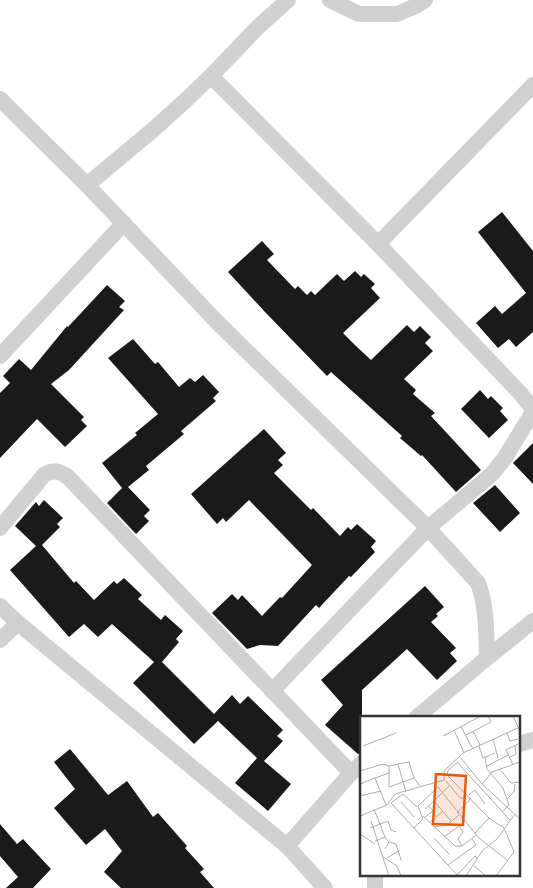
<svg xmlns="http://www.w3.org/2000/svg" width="533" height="888" font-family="Poppins,sans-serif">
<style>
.building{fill:#1a1a1a}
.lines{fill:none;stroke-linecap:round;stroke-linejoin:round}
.street{stroke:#d0d0d0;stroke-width:16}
.inset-road{fill:none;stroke:#adadad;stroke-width:1}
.view{fill:#e8590c;fill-opacity:0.15;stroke:#e8590c;stroke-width:2.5}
.inset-edge{fill:none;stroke:#333;stroke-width:2.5}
</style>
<rect width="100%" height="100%" fill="#fff"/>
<path class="building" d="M502 212 533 251V332L516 347 509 339 498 348 476 323 495 306 502 314 526 293 478 232Z
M262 241 274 254 267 260 295 289 298 286 307 295 311 291 315 295 337 274 344 281 355 271 361 277 364 274 375 284 371 288 380 298 343 333 356 346 371 360 407 325 414 332 420 326 431 337 425 343 433 351 404 379 416 390 413 394 435 413 431 416 481 470 456 492 422 455 421 456 400 438 402 436 331 372 327 376 265 312 228 272Z
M107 285 125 301 119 307 124 310 69 370 51 384 84 417 81 420 87 426 65 447 37 419 0 458V393L10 383 3 376 19 359 31 370 67 326 68 327Z
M133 339 155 364 158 362 179 387 190 378 195 382 203 375 219 392 213 398 216 401 181 431 184 434 146 466 149 470 128 487 150 510 144 516 149 521 136 534 107 503 122 488 102 463 137 435 135 433 158 414 108 358Z
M480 390 488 399 491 396 503 408 500 411 508 420 489 438 461 409Z
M264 429 286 453 278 460 283 465 274 473 311 510 313 508 340 536 348 527 351 530 357 524 376 541 371 547 375 552 351 577 349 576 319 608 316 605 278 646 260 645 247 649 212 613 232 594 238 600 242 595 262 616 280 597 282 598 312 565 249 500 226 522 223 518 217 524 191 494Z
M533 443V484L513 463Z
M495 485 520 513 500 532 473 503Z
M44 500 63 518 57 524 60 527 42 545 74 583 76 581 94 600 114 581 117 584 124 578 142 595 138 599 161 620 165 615 183 631 176 639 179 642 162 662 214 714 232 695 240 704 248 696 283 730 277 736 283 741 264 761 291 784 268 811 235 783 257 758 218 721 194 744 133 683 154 662 112 624 98 637 84 624 69 637 10 570 36 546 15 526 36 502 39 506Z
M425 586 444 607 436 614 438 616 431 622 456 648 450 653 457 661 437 680 407 649 362 690V753L358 754 325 725 343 705 321 680Z
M70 749 108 795 127 781 153 817 158 813 187 846 185 848 204 869 200 872 214 888H121L104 872 122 851 105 829 86 845 54 808 75 789 54 762Z
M0 824 17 844 23 839 51 869 33 888H6L18 877 0 856Z"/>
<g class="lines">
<path class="street" d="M330 0 359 14H397L416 6 425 0
M211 76 378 244 521 394 533 409
M0 99 87 185 218 323 428 528 478 583C487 606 486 633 487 658L533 621
M87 185 154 129 186 100 211 76 258 27 288 0
M378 244 533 85
M0 356 124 223
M0 528 44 475C53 469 59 471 68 477L351 773
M0 606 18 623 287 846 325 888
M0 640 18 623
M272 691 428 528 492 474 504 459 533 412
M417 717 487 658
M519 744 533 740
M287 846 351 773 362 763
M375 874V888"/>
</g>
<g transform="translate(360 716)">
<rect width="160" height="160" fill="#fff"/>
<path class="inset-road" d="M153 0 160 15M101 11 113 33M94 14 104 37M113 15 120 29M147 17 150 25 158 23M106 19 131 6 128 0M83 20 121 0M133 23 138 42M3 30 36 17M119 30 123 42 135 37M100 41 122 68 160 103M125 41 127 53 143 72 149 89 142 96M150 41 156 38 155 29M97 46 150 104M98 46 88 54 87 59 129 102 115 117M38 48 49 46 54 62 60 70M153 49 146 34 160 27M127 50 148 39M140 53 151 67 160 66M0 55 23 48 29 50M29 57V71L54 62M15 62 29 57V50L38 48 46 76M86 65 101 83 107 78M0 68 15 62 26 89M122 68 132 56 160 46M109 79 115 74 125 88M0 80 21 75M147 83 154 76 155 68M74 85 89 70M41 86 54 101M57 91 43 78 31 87 97 159 115 140 118 143M14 93 25 121M65 93 74 85 91 105M97 97 111 82M0 100 27 89 35 78 84 64V55L103 37 160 11M63 100 95 130H102L116 119M65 101 73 95 69 90M129 102 144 112 154 136 136 160M11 105 29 160M70 106 83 95M74 111 87 109 99 99M10 112 28 105 31 114 36 116M54 112 63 103 58 90 78 71 118 121 148 145M0 118 15 128M84 121 99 110 103 116 98 123 102 130M74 122 90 139M15 125 25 121 29 126 25 133M29 126 36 128 41 144M23 141 37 150 41 160M27 142 40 134M88 149 116 129 112 123M114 150 126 160M106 160 122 135 137 123 155 98"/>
<path class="view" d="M76 58 106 60 103 109 73 108Z"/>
<rect width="160" height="160" class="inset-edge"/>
</g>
</svg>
